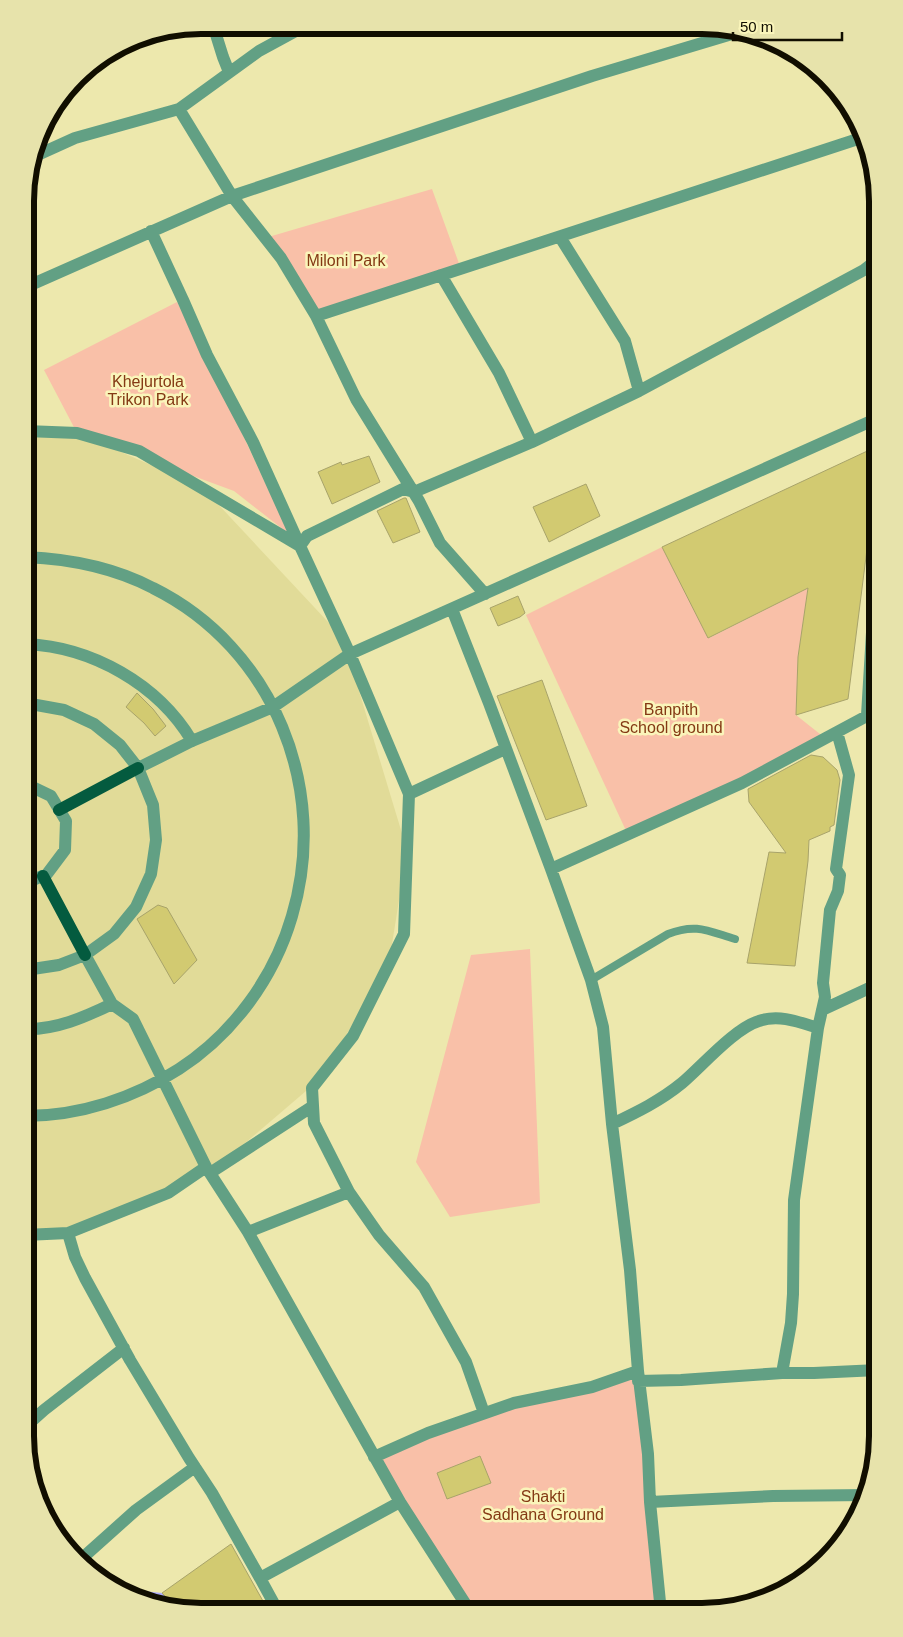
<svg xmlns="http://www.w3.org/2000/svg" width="903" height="1637" font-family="Helvetica,sans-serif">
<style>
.built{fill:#e1db98}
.green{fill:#f9c0a8}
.water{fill:#acabfa}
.building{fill:#d2ca71;stroke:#a8a36a}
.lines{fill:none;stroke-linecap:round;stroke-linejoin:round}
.service{stroke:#62a084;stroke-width:8}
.minor{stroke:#62a084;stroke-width:12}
.primary{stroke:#045b3f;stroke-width:12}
.labels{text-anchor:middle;stroke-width:5;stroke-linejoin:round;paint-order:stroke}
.park-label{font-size:16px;fill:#843914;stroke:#faf5ba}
.rim{fill:none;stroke:#110e00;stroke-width:6}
</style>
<rect width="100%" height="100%" fill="#ede8ad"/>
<path class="built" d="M26 431 77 433 202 487 343 638 407 850 389 963 320 1079 210 1173 168 1193 68 1233 25 1235Z"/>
<path class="green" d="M432 189 461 269 316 316 265 238Z
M177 302 234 416 289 534 234 491 77 433 44 370Z
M662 547 709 638 808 588 798 657 796 715 825 738 628 835 526 615Z
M530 949 540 1203 450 1217 416 1162 471 955Z
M638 1371 660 1601 624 1612 470 1611 374 1457 503 1407Z"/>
<path class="water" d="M199 25 200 30 171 40 157 34Z
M134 1590 162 1593 178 1610 130 1591Z"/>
<path class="building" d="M878 446V462L848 699 796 715 798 657 808 588 708 638 662 547Z
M369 456 380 482 332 504 318 472 341 462 342 465Z
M586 484 600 516 549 542 533 507Z
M404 498H406L420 532 393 543 377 511Z
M518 596 525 613 520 617 498 626 490 608Z
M542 680 587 806 546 820 497 696Z
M137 693 153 709 166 726 155 736 144 723 126 707Z
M811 755 823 757 837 770 840 780 834 825 830 827V831L809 840 808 861 795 966 747 963 769 852 786 853 749 802 748 789Z
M158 905 167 908 197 960 174 984 137 919Z
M480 1456 491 1483 447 1499 437 1473Z
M231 1544 268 1610H178L162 1593Z"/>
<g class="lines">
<path class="service" d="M591 980 668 934C696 923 708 931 735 939"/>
<path class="minor" d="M213 25 223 57 229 72
M179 109 232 196 281 258 316 316 356 399 419 501 440 543 485 594
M33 157 75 138 179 109 259 51 305 26
M151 231 183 300 207 355 253 442 300 546
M560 237 625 341 639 391 864 270 878 259
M441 275 499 373 532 442
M26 287 232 196 592 76 742 31
M316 316 864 137
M870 422 878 436
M26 431 77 433 139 451 300 546 350 654 409 794 404 934 353 1036 312 1088 314 1123 349 1192 248 1232
M300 546 307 536 403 489 414 492 532 442 639 391
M452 609 489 703 551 869 591 980 603 1027 612 1124 630 1270 638 1371 648 1454 650 1502 661 1612
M26 644C92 647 158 684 192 741
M867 715 878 533
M138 768 192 741 273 707 350 654 878 418
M409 794 505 749
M551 869 742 783 878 710
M26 883 47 874 65 850 66 821 51 796 26 784
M85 955 112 1004 133 1019 206 1167 248 1232 400 1502 470 1611
M26 970 59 965 85 955 114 934 136 907 151 874 156 840 153 805 138 768 120 745 94 724 64 710 31 704H26
M822 1010 878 984
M25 1029C56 1030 85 1017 112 1004
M25 1116C80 1116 134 1098 179 1069 233 1034 274 978 292 916 330 789 274 648 153 588 113 567 71 559 26 557
M612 1124C637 1112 660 1101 682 1083 702 1066 735 1028 759 1021 779 1014 799 1022 818 1028
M206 1167 168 1193 68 1233 75 1257 85 1278 130 1360 189 1458 212 1493 260 1578
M210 1173 313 1106
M349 1192 379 1235 424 1287 466 1362 484 1413
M25 1235 68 1233
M782 1373 791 1323 793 1294 794 1200 818 1028 825 997 823 983 830 910 838 891 840 875 836 869 849 775 837 732
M638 1381 681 1380 782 1373H814L878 1370
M25 1427 44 1410 124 1348
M374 1457 428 1433 514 1403 592 1387 638 1371
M650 1502 773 1496 867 1495
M79 1561 136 1510 195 1467
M278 1611 260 1578 400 1502"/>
<path class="primary" d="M59 810 138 768
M43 876 85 955"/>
</g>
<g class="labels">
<g class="park-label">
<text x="346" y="266">Miloni Park</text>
<text x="148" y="387">Khejurtola<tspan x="148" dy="18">Trikon Park</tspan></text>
<text x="671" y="715">Banpith<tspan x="671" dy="18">School ground</tspan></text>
<text x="543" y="1502">Shakti<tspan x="543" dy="18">Sadhana Ground</tspan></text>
</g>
</g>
<path d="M0 0H903V1637H0ZM201 34H702A167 167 0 0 1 869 201V1436A167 167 0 0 1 702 1603H201A167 167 0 0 1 34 1436V201A167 167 0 0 1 201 34Z" fill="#e7e3ab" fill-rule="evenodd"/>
<path class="rim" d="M201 34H702A167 167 0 0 1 869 201V1436A167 167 0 0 1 702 1603H201A167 167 0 0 1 34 1436V201A167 167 0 0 1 201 34Z"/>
<path d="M733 32v8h109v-8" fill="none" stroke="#110e00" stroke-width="2.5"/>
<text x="740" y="32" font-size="15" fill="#110e00" stroke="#faf5ba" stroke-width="4" paint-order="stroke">50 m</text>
</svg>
